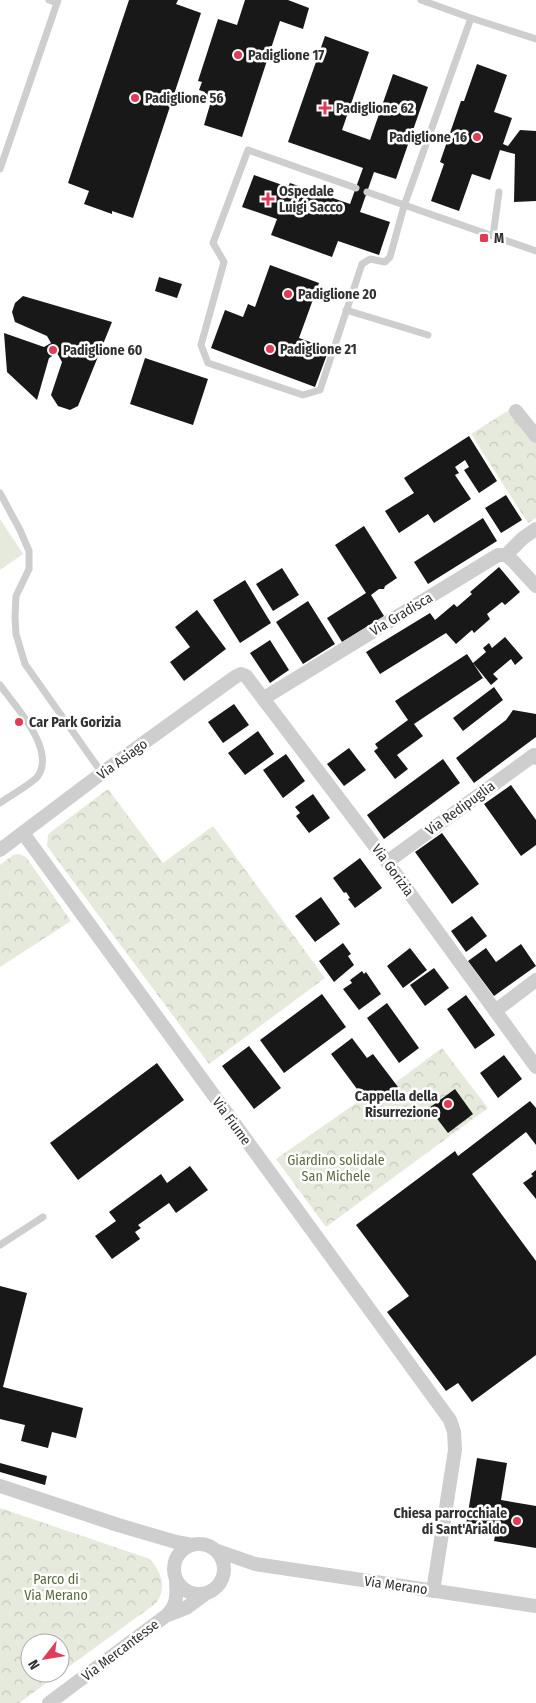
<svg xmlns="http://www.w3.org/2000/svg" width="536" height="1703" font-family="'Fira Sans Condensed',sans-serif">
<style>
.grass{fill:#e5eadd}
.park{fill:url(#park-crowns);fill-rule:evenodd}
.building{fill:#181818}
.lines{fill:none;stroke-linecap:round;stroke-linejoin:round}
.service{stroke:#cecece;stroke-width:7}
.minor{stroke:#cecece;stroke-width:14}
.poi-dot{fill:#e03b57;stroke:#fff;stroke-width:2}
.labels{text-anchor:middle;stroke-width:5;stroke-linejoin:round;paint-order:stroke}
.poi-label{font-size:14px;font-weight:bold;fill:#313131;stroke:#fff;text-anchor:start}
.street-label{font-size:14px;fill:#313131;stroke:#fff}
.park-label{font-size:14px;fill:#596c3f;stroke:#fff}
</style>
<defs>
<pattern id="park-crowns" width="20" height="18" patternUnits="userSpaceOnUse" patternTransform="scale(1.25)"><rect width="20" height="18" fill="#e5eadd"/><path d="M2 6a3 3 0 1 1 6 0M12 15a3 3 0 1 1 6 0" fill="none" stroke="#c5c9be"/></pattern>
</defs>
<rect width="100%" height="100%" fill="#fff"/>
<path class="grass" d="M0 519 23 554 0 570Z"/>
<path class="park" d="M509 410 536 444V518L528 523 471 434Z
M108 789 163 863 213 826 325 978 209 1064 47 846 48 835 52 831Z
M19 854 26 857 71 921 0 967V865L13 855Z
M442 1048 488 1108 326 1227 276 1159 372 1092 379 1101 398 1087 395 1083Z
M0 1508 150 1559C161 1571 168 1590 155 1604L19 1703H0ZM30 1643H60V1673H30Z"/>
<path class="building" d="M129 0H178L176 4 201 13 133 218 112 211V214L84 204 89 191 68 183Z
M245 0H288L309 8 303 29 280 21 242 137 204 125 212 98 204 95 205 92 199 90 202 82 198 81 218 19 237 25Z
M325 36 369 52 342 130 370 140 393 74 428 87 396 179 374 172 360 212 390 222 379 255 338 241 332 257 271 235 277 219 242 207 254 175 288 187 290 183 350 204 363 168 288 142Z
M477 64 507 75 494 112 512 118 503 144 508 146 520 130 536 131V201L514 202 515 154 500 150 490 180 472 174 459 211 431 201 444 164 440 162 461 101H464Z
M270 265 319 283 299 338 329 349 315 387 211 348 225 310 243 317 248 304 255 307Z
M159 277 182 284 177 298 155 291Z
M23 296 112 322 78 406 70 410 58 406 51 395 62 362 57 353 49 358 37 400 7 372 4 333 44 347 51 343 47 336 15 322 12 312 15 303Z
M145 358 208 379 193 425 130 404Z
M469 436 497 481 479 493 464 470 469 467 465 460 455 467 459 473 455 475 471 499 434 523 428 514 399 533 385 511 414 493 404 478Z
M506 495 522 520 501 533 485 508Z
M483 518 497 541 428 584 414 562Z
M364 526 397 578 385 586 384 589H379L371 595 384 616 342 642 327 618 366 593 335 545Z
M499 567 520 592 505 605 502 602 487 614 490 619 474 633 472 630 456 644 446 633 380 674 366 652 430 613 435 620 454 604 457 607 472 594 470 592Z
M282 568 299 595 273 611 256 584Z
M245 580 271 623 240 643 213 600Z
M308 601 335 644 303 664 276 622Z
M197 610 226 649 184 681 170 662 190 647 175 627Z
M505 637 523 658 515 665 511 659 493 674 498 679 491 685 473 663 486 652 483 648 489 643 492 648Z
M270 640 289 670 270 683 250 653Z
M467 654 483 678 414 724 423 736 397 755 408 769 395 779 374 751 378 748 375 744 408 720 395 701Z
M494 687 503 700 463 731 453 718Z
M234 704 249 725 223 743 208 722Z
M513 710 536 714V737L474 783 456 758 506 720Z
M258 731 274 754 245 775 228 753Z
M349 748 366 770 344 786 327 764Z
M286 754 305 781 283 798 263 770Z
M443 759 460 783 384 839 367 815Z
M511 785 536 820V845L521 856 484 804Z
M313 794 330 818 309 833 296 816 300 813 295 807Z
M442 833 479 884 452 904 415 852Z
M360 858 382 888 355 908 348 899 350 898 346 892 344 893 333 878Z
M321 897 340 924 315 942 295 916Z
M472 916 487 936 466 952 451 931Z
M343 943 351 954 348 956 354 965 334 982 319 961Z
M521 944 536 966 494 996 468 961 486 948 496 962Z
M410 948 427 970 403 988 387 966Z
M434 968 449 988 425 1006 410 985Z
M362 971 364 974 366 972 381 994 359 1010 343 989 352 983 350 980Z
M322 994 346 1027 284 1073 260 1040Z
M466 995 495 1035 475 1049 447 1009Z
M387 1003 419 1048 399 1063 367 1018Z
M352 1038 367 1058 373 1054 398 1087 378 1101 372 1092 365 1097 358 1088 357 1089 331 1054Z
M249 1046 281 1088 254 1109 222 1066Z
M504 1055 522 1079 498 1098 480 1073Z
M157 1063 184 1100 78 1180 50 1143Z
M455 1089 473 1114 448 1133 429 1108Z
M530 1101 536 1108V1145L526 1132 472 1174 536 1261V1355L472 1402 458 1383 446 1391 387 1312 409 1296 356 1225 455 1151 458 1156Z
M190 1166 208 1190 176 1213 169 1203 138 1225 141 1228 135 1232 140 1239 112 1259 95 1236 116 1221 109 1212 161 1174 167 1183Z
M536 1170V1199L523 1183 533 1176 531 1174Z
M0 1286 27 1293 3 1387 83 1408 76 1438 52 1432 48 1448 21 1441 25 1425 0 1419Z
M477 1458 507 1463 501 1500 536 1506V1548L494 1541 495 1536 465 1531Z
M0 1463 47 1476 45 1485 0 1472Z"/>
<g class="lines">
<path class="service" d="M49 0 57 3
M421 0 471 18 536 39
M0 169 58 0
M356 188 248 150 213 243 224 262 201 345 208 363 303 395 320 390 362 264 370 259 385 262 390 257 404 206 471 18
M367 192 536 251
M493 236 499 192
M346 310 428 335
M0 493 20 530 29 551V569L16 596 15 617 16 634 25 664 102 773
M0 685C15 706 56 749 38 776 33 783 8 797 0 803
M0 1245 43 1217"/>
<path class="minor" d="M516 411 536 436
M506 555 513 561 536 586
M264 698 498 555H506L523 538 536 529
M23 833 450 1420 454 1432 455 1450 433 1591
M0 850 102 773 235 677 241 674 246 676 387 862 536 1067
M387 862 534 755 536 758
M495 1011 536 980
M0 1486 118 1525 176 1542 192 1545
M174 1569a25 25 0 1 1 50 0a25 25 0 1 1-50 0Z
M215 1550 255 1564 536 1606
M168 1615 186 1608 205 1594
M49 1703 167 1615C177 1605 177 1596 176 1582"/>
</g>
<g class="poi-dot">
<circle cx="238" cy="55" r="5"/>
<circle cx="135" cy="98" r="5"/>
<path d="M322.5 100.5h5v5h5v5h-5v5h-5v-5h-5v-5h5z"/>
<circle cx="477" cy="137" r="5"/>
<path d="M265.5 191.5h5v5h5v5h-5v5h-5v-5h-5v-5h5z"/>
<rect x="479" y="233" width="10" height="10" rx="2.5"/>
<circle cx="288" cy="294" r="5"/>
<circle cx="270" cy="349" r="5"/>
<circle cx="53" cy="350" r="5"/>
<circle cx="19" cy="722" r="5"/>
<circle cx="448" cy="1104" r="5"/>
<circle cx="517" cy="1521" r="5"/>
</g>
<g class="labels">
<g class="poi-label">
<text x="248" y="60">Padiglione 17</text>
<text x="145" y="103">Padiglione 56</text>
<text x="336" y="113">Padiglione 62</text>
<text x="467" y="142" text-anchor="end">Padiglione 16</text>
<text x="279" y="196">Ospedale<tspan x="279" dy="16">Luigi Sacco</tspan></text>
<text x="494" y="243">M</text>
<text x="298" y="299">Padiglione 20</text>
<text x="280" y="354">Padiglione 21</text>
<text x="63" y="355">Padiglione 60</text>
<text x="29" y="727">Car Park Gorizia</text>
<text x="438" y="1101" text-anchor="end">Cappella della<tspan x="438" dy="16">Risurrezione</tspan></text>
<text x="507" y="1518" text-anchor="end">Chiesa parrocchiale<tspan x="507" dy="16">di Sant'Arialdo</tspan></text>
</g>
<g class="street-label">
<text transform="translate(401 614) rotate(-31)" y="5">Via Gradisca</text>
<text transform="translate(122 759) rotate(-36)" y="5">Via Asiago</text>
<text transform="translate(460 808) rotate(-36)" y="5">Via Redipuglia</text>
<text transform="translate(393 870) rotate(54)" y="5">Via Gorizia</text>
<text transform="translate(232 1121) rotate(54)" y="5">Via Fiume</text>
<text transform="translate(396 1585) rotate(8)" y="5">Via Merano</text>
<text transform="translate(120 1650) rotate(-37)" y="5">Via Mercantesse</text>
</g>
<g class="park-label">
<text x="336" y="1165">Giardino solidale<tspan x="336" dy="16">San Michele</tspan></text>
<text x="56" y="1584">Parco di<tspan x="56" dy="16">Via Merano</tspan></text>
</g>
</g>
<g transform="translate(45 1658) rotate(239)"><circle r="24" fill="#ffffff" stroke="#adadad"/>
<path d="M0-4L9 19L0 12L-9 19Z" fill="#e03b57"/>
<text y="-8" font-size="14" font-weight="bold" text-anchor="middle" fill="#313131">N</text>
</g>
</svg>
